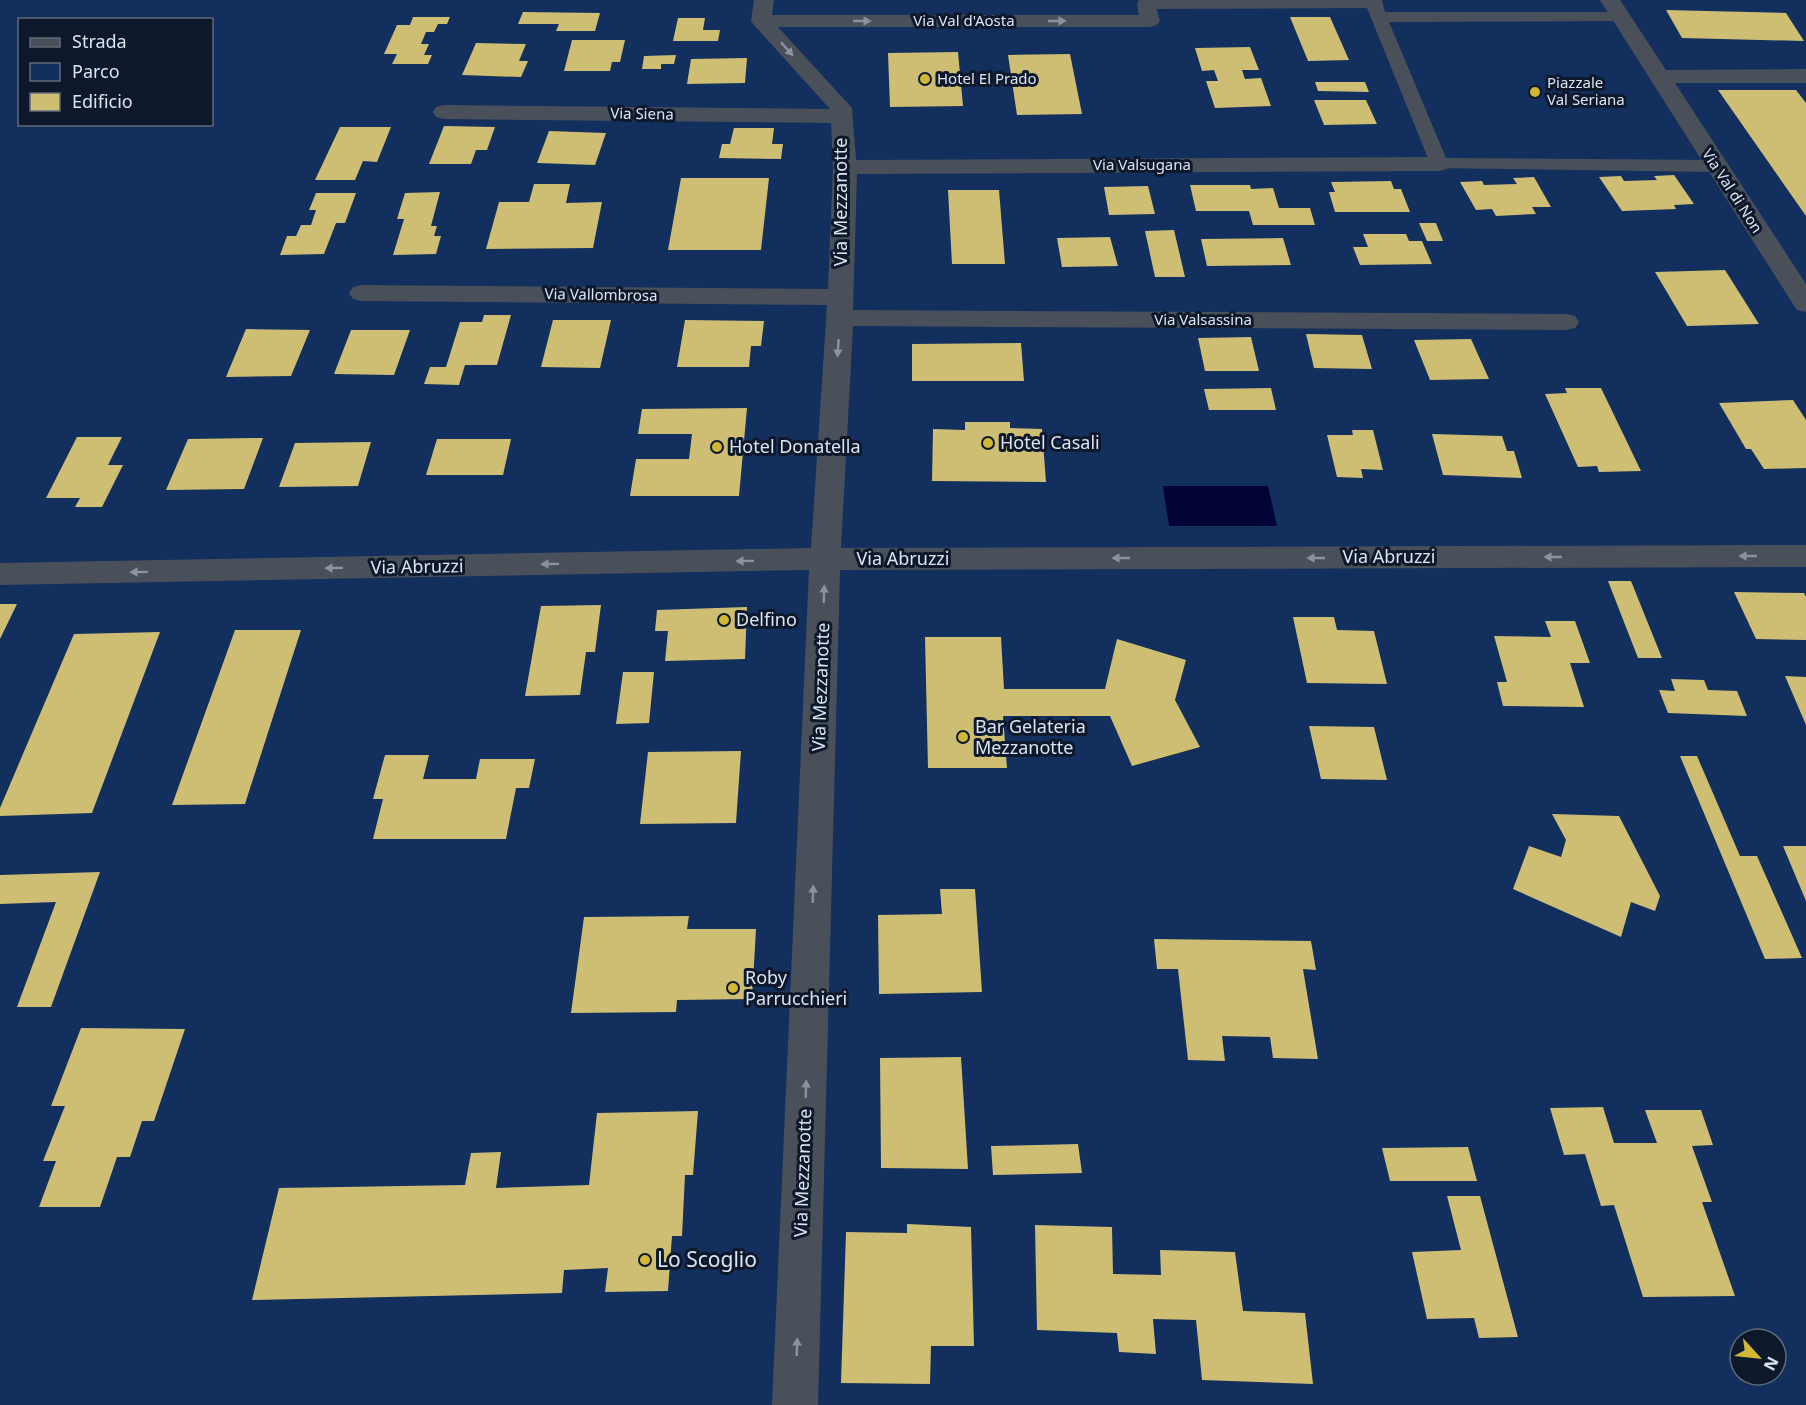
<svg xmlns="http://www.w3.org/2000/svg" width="1806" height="1405" font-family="'Noto Sans',sans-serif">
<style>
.green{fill:#132f5d;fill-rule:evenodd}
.water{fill:#000333}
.building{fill:#cebe73}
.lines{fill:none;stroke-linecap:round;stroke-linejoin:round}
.service{fill:#4a505a;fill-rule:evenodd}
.minor{fill:#4a505a;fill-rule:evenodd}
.oneway{fill:#8c939e}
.poi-dot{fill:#d1b736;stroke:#0d182b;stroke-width:2}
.labels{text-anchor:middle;stroke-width:6;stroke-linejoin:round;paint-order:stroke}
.far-street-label{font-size:15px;fill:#dce4f2;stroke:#0d182b}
.far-poi-label{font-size:15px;fill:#dce4f2;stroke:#0d182b;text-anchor:start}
.street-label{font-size:18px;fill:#dce4f2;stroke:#0d182b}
.poi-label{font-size:18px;fill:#dce4f2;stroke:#0d182b;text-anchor:start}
.near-poi-label{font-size:21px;fill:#dce4f2;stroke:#0d182b;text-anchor:start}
</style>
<rect width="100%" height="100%" fill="#162235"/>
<path class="green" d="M0 0H1806V1405H0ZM20 20H212V124H20ZM1740 1339H1776V1375H1740Z"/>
<path class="water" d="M1163 486H1268L1277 526H1169Z"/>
<path class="building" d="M1666 10 1786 13 1804 41 1682 38Z
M523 12 600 13 595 31H556L559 24H518Z
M413 17H450L447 24H438L434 32H426L421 44H429L424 55H432L428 64H392L397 54H384L397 25H410Z
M1290 17H1330L1349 60 1308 61Z
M678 18H705L703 30H720L718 41H673Z
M572 40H625L620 62H612L610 71H564Z
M476 43 526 44 519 61H528L521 77 462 75Z
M1250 47 1259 70H1242L1245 79 1261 78 1271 106 1215 108 1206 81H1218L1214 70 1202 71 1195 48Z
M958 52 963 106 890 107 888 53Z
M1070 54 1082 114 1017 115 1008 55Z
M676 55 674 64H661V69H642L644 56Z
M747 58 745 83 687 84 691 59Z
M1315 82H1365L1369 92 1318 91Z
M1718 90H1796L1806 103V216Z
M1314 100H1366L1377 124 1324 125Z
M444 126 495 127 487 150H476L471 164H429Z
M340 127H391L377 162 363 161 355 180H315Z
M734 128H774L772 144H783L781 159 719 158 722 144H730Z
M549 131 606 133 595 165 537 163Z
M1674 175 1694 204 1674 205 1676 209 1622 211 1599 177 1621 176 1624 181 1657 180 1654 176Z
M1534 177 1551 207H1532L1536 214 1496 216 1492 209 1476 210 1460 182 1482 181 1484 185 1517 184 1513 178Z
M681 178H769L761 250H668Z
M1391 181 1394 189H1401L1410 212H1335L1329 192H1335L1331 182Z
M534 184H570L566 203 602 202 593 248 486 249 499 202H529Z
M1190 185H1250L1251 189 1273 188 1279 208H1310L1315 225H1253L1249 211H1196Z
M1148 186 1155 214 1109 215 1104 187Z
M948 190H999L1005 264H952Z
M440 192 431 226H437L434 236H441L436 254 393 255 404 219H397L405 193Z
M316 193H356L345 223H336L324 254 280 255 287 236H296L301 225H311L316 210H309Z
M1419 223H1436L1443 241H1427Z
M1174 230 1185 277H1155L1145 231Z
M1363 234H1406L1409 241H1422L1432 264 1360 265 1353 247H1368Z
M1110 237 1118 266 1062 267 1057 238Z
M1283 238 1291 265 1207 266 1201 239Z
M1725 270 1759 324 1687 326 1655 272Z
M484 315H511L497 365H465L459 385 424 384 430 367H446L460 322H482Z
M553 320H611L600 368 541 367Z
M685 320 764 321 761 346H751L749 367H677Z
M246 329 310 330 291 376 226 377Z
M351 330H410L394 375 334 374Z
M1306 334 1362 335 1372 369 1314 368Z
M1251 337 1259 371H1205L1198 338Z
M1471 339 1489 379 1430 380 1414 340Z
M1021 343 1024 381H912V344Z
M1271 388 1276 410H1209L1204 389Z
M1565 388H1601L1641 471 1599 472 1597 466 1578 467 1545 394 1567 393Z
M1793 400 1806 420V468L1764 469 1751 449H1746L1719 403Z
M747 408 739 496H630L636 459H689L692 434H638L642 409Z
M965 422H1010V428L1042 429 1046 482 932 481 933 429 965 430Z
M1352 430H1373L1383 470 1361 469 1363 478 1337 477 1327 435H1353Z
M1432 434 1502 436 1507 451H1514L1522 478 1443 475Z
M77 437H122L108 465H123L102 507H75L80 498H46Z
M263 438 244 489 166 490 188 439Z
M437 439H511L503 475H426Z
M371 442 358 486 279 487 295 443Z
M1608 581H1631L1662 658H1638Z
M1734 592 1804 593 1806 597V640L1756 639Z
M0 604H17L0 639Z
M601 605 595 652H586L580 695 525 696 541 606Z
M747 607 745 659 665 661 668 631H655L657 610Z
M1293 617H1334L1337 630 1374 631 1387 684 1307 683Z
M1545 621H1575L1590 663H1570L1584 707 1503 706 1497 682H1507L1494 636 1551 637Z
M235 630H301L245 804 172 805Z
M160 632 92 813 0 816V808L74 634Z
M925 637H1001L1004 689H1105L1117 639 1186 660 1175 700 1200 747 1132 766 1110 716H1003L1007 768H928Z
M623 672H654L649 723 616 724Z
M1785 676 1806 677V725Z
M1671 679 1704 680 1708 690 1737 691 1747 716 1668 713 1659 690 1675 691Z
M1309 726 1374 727 1387 780 1321 779Z
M741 751 736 823 640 824 648 752Z
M385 755H429L423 779H476L480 759H535L529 788H516L506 839H373L383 799H373Z
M1680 756H1697L1740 856H1757L1802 958 1765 959Z
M1552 814 1619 816 1660 896 1655 911 1631 902 1621 937 1513 889 1529 846 1561 857 1566 840Z
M1783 846H1806V901Z
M100 872 51 1007H17L56 902 0 904V875Z
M940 889H975L982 992 879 994 878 915 942 914Z
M689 916 687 929H756L752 999 677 1000 676 1012 571 1013 584 917Z
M1154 939 1311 941 1316 970 1303 969 1318 1059 1273 1058 1270 1037 1222 1036 1225 1061 1188 1060 1178 969H1157Z
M81 1028 185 1029 154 1121H142L130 1157H117L100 1207H39L56 1161H43L65 1106H51Z
M961 1057 968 1169 881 1168 880 1058Z
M1603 1107 1614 1143H1657L1645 1110H1701L1713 1145 1692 1146 1712 1202H1702L1735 1296 1643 1297 1614 1205 1601 1206 1585 1154 1564 1155 1550 1108Z
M698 1111 693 1175H685L682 1236H672L668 1291 605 1292 608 1268 564 1270 562 1293 252 1300 279 1188 465 1185 471 1153 501 1152 496 1188 589 1185 597 1113Z
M1078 1144 1082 1173 993 1175 991 1146Z
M1468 1147 1477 1181H1390L1382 1148Z
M1447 1196H1480L1518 1337 1479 1338 1474 1318 1427 1319 1412 1252 1461 1250Z
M907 1224 971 1227 974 1346H931L930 1384 841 1383 846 1232 907 1233Z
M1035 1225 1112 1227 1113 1274 1161 1275 1160 1250 1235 1252 1243 1311 1305 1313 1313 1384 1202 1380 1196 1320 1153 1319 1156 1354 1119 1352 1117 1333 1037 1330Z"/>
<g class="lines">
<path class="service" d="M1138 0H1382L1385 12H1627L1629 16 1627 20 1621 21 1389 22 1446 158 1715 160 1722 162 1725 166 1722 170 1715 172 1432 168 1367 8 1147 9 1141 8Z"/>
<path class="minor" d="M754 0H774L772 15H1139L1137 4 1140 0H1154L1160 21 1157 25 1150 27H778L852 108 856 160 1439 157 1447 159 1451 164 1447 169 1439 171 857 174 853 310 1566 314 1575 316 1579 322 1575 328 1566 330 853 326 841 548 1806 545V567L840 570 818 1405H772L809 570 0 585V563L811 548 827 305 362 301 353 299 349 293 353 287 362 285 828 289 833 167 831 123 444 119 436 117 433 112 436 107 444 105 830 109 754 25 751 21Z
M1600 0H1620L1666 70 1806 69V83H1675L1806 284V312L1797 310 1793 304Z"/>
</g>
<defs><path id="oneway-solid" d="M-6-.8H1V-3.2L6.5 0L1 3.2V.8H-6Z" transform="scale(1.5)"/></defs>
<g class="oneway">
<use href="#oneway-solid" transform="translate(862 21)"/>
<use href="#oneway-solid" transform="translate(1057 21)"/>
<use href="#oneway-solid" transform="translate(787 49) rotate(48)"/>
<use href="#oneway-solid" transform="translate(838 348) rotate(94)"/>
<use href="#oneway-solid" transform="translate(1748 556) rotate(180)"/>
<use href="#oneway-solid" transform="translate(1553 557) rotate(180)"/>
<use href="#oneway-solid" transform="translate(1121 558) rotate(180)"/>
<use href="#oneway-solid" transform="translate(1316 558) rotate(180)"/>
<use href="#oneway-solid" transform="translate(745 561) rotate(179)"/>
<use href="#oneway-solid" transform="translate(550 564) rotate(179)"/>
<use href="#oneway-solid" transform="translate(334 568) rotate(179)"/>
<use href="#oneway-solid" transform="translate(139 572) rotate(179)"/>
<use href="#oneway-solid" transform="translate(824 594) rotate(-88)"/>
<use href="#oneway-solid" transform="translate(813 894) rotate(-88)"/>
<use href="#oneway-solid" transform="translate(806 1089) rotate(-88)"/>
<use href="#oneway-solid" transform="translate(797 1347) rotate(-88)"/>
</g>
<g class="poi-dot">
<circle cx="925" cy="79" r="6"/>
<circle cx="1535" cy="92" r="6"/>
<circle cx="988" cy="443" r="6"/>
<circle cx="717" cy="447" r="6"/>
<circle cx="724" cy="620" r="6"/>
<circle cx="963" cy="737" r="6"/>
<circle cx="733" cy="988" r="6"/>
<circle cx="645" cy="1260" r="6"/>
</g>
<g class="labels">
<g class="far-street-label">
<text x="964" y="26">Via Val d'Aosta</text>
<text transform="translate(642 114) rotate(1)" y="5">Via Siena</text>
<text x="1142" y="170">Via Valsugana</text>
<text transform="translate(1732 191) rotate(57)" y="5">Via Val di Non</text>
<text transform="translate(601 295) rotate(1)" y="5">Via Vallombrosa</text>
<text x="1203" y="325">Via Valsassina</text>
</g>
<g class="far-poi-label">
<text x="937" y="84">Hotel El Prado</text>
<text x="1547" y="88">Piazzale<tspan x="1547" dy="17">Val Seriana</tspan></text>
</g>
<g class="street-label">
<text transform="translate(841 202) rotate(-90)" y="6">Via Mezzanotte</text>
<text x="1389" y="563">Via Abruzzi</text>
<text x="903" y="565">Via Abruzzi</text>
<text transform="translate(417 567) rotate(-1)" y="6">Via Abruzzi</text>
<text transform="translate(821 687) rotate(-88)" y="6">Via Mezzanotte</text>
<text transform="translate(803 1173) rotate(-88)" y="6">Via Mezzanotte</text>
</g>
<g class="poi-label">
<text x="1000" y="449">Hotel Casali</text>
<text x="729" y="453">Hotel Donatella</text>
<text x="736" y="626">Delfino</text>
<text x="975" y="733">Bar Gelateria<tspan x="975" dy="21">Mezzanotte</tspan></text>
<text x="745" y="984">Roby<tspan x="745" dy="21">Parrucchieri</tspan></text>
</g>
<g class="near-poi-label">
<text x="657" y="1267">Lo Scoglio</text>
</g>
</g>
<rect x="18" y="18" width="195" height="108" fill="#0d182b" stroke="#606a7b" stroke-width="1.5"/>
<rect x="30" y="38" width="30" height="9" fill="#4a505a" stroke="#606a7b" stroke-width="1.5"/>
<text x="72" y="48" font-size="18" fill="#dce4f2">Strada</text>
<rect x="30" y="63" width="30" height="18" fill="#132f5d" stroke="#606a7b" stroke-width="1.5"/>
<text x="72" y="78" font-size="18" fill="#dce4f2">Parco</text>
<rect x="30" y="93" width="30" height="18" fill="#cebe73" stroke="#606a7b" stroke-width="1.5"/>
<text x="72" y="108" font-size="18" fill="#dce4f2">Edificio</text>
<g transform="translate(1758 1357) rotate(117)"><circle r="28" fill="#0d182b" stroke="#606a7b" stroke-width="1.5"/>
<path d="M0-4.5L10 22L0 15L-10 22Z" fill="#d1b736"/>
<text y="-9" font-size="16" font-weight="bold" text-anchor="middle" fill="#dce4f2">N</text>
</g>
</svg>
